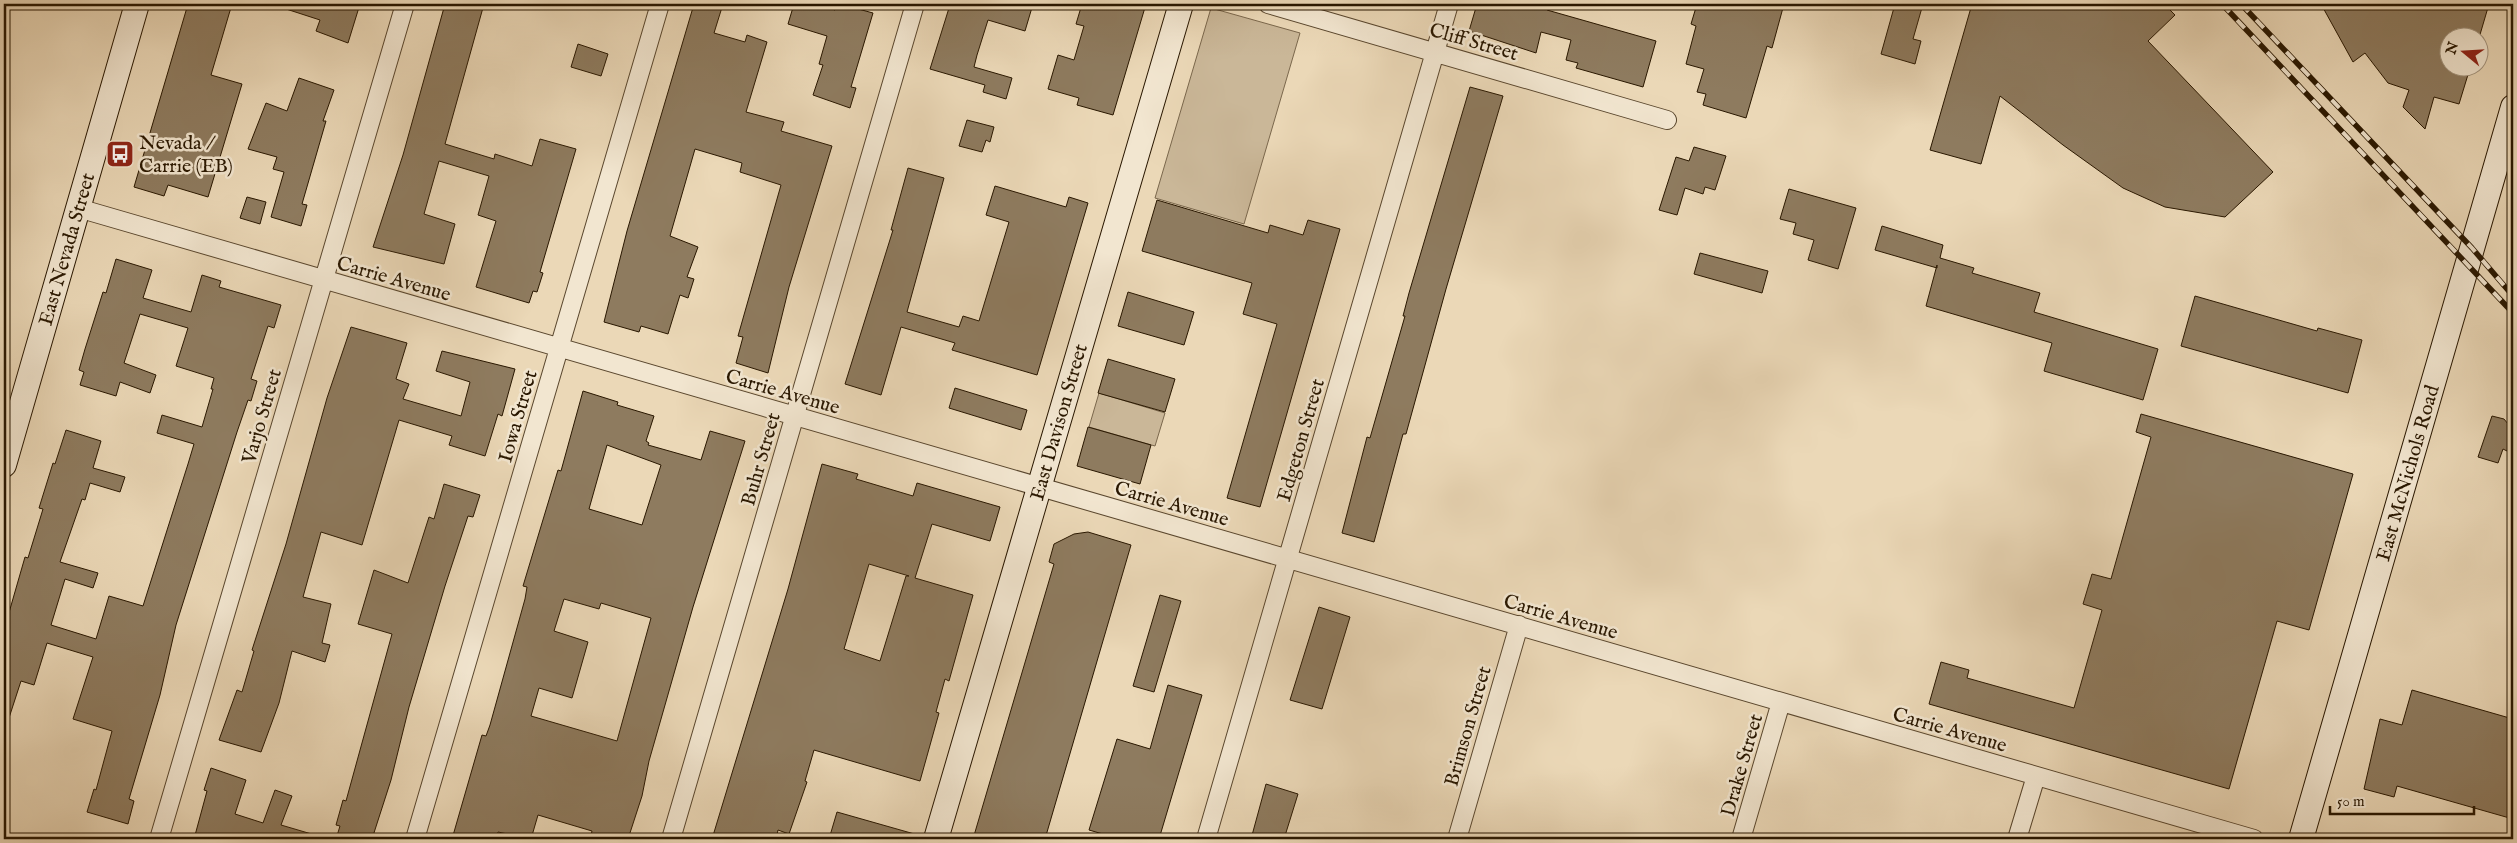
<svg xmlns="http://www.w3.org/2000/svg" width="2517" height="843" font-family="'IM FELL English',serif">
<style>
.green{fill:#cab798;stroke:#7a674c}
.building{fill:#8e7b5f;stroke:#291700;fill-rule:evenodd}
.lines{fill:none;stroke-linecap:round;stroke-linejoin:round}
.street-casing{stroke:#5a472e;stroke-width:20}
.secondary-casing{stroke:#291700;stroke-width:26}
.street{stroke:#f2e6d0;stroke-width:18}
.secondary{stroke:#f2e6d0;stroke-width:24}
.rail-casing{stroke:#291700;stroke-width:5.5}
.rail{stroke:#f2e6d0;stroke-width:4;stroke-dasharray:11;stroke-linecap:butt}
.labels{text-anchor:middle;stroke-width:5;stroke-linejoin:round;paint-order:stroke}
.street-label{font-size:20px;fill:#291700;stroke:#f2e6d0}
.poi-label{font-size:20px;fill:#291700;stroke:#f2e6d0;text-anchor:start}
</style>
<rect width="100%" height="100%" fill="#ebd8b7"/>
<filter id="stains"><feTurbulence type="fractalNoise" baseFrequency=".004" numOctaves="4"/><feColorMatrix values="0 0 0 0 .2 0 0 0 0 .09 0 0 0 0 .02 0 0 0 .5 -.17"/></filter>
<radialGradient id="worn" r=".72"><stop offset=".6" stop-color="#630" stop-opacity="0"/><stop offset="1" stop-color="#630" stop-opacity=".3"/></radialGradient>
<path class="green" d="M1211 8 1300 33 1244 224 1155 198Z
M1099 393 1165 413 1155 446 1089 427Z"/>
<path class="building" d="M188 4H232L211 75 242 84 208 197 168 185 164 196 134 187Z
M281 4H360L348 43 316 31 320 20 280 7Z
M445 4H484L445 144 494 159 495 154 532 166 540 139 576 149 540 272 543 273 537 292 533 291 529 303 476 287 496 221 478 215 489 176 439 161 424 214 455 224 444 264 373 247 403 155Z
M694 4H723L714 33 745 42 747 35 767 42 746 112 784 122 781 131 832 146 789 287 768 373 736 363 743 337 738 336 781 185 740 172 742 163 695 149 670 236 698 247 687 277 694 279 688 298 680 295 668 334 641 326 639 332 604 322 627 231Z
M794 4H816L835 10 837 4H840L873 13 851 87 856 88 850 108 813 95 823 65 819 64 827 36 788 24Z
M948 4H1033L1025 31 988 20 977 55 974 67 1012 78 1006 99 983 92 985 85 930 69 949 8Z
M1082 4H1146L1113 115 1077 105 1079 98 1048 89 1058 55 1074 60 1084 26 1076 24Z
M1477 4H1549L1547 10 1656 41 1643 87 1576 68 1578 63 1566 60 1571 40 1541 32 1536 53 1469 31Z
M1697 4H1784L1772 48 1767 46 1746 118 1703 105 1706 94 1697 92 1704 69 1686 64 1696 26 1691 24Z
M1895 4H1923L1913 39 1921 41 1915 64 1881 54Z
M1972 4H2164L2175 15 2148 41 2273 172 2225 217 2165 207 2123 188 2063 145 2000 96 1981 164 1930 150Z
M2321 4H2489L2479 38H2450V68H2470L2459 104 2434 97 2425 129 2403 107 2409 90 2388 83 2365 53 2353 62Z
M578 44 608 54 601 76 571 67Z
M299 78 334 90 323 121H326L302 204 307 205 301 226 271 217 284 172 273 169 277 157 248 149 266 103 287 111Z
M1470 87 1503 96 1446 289 1406 434H1403L1374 542 1342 533 1367 437 1370 438 1405 316H1403L1409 293Z
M967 120 994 127 990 142 986 140 982 152 959 146Z
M1694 147 1726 156 1715 190 1705 187 1703 194 1685 188 1677 215 1659 210 1676 157 1689 161Z
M908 168 944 178 907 312 959 327 963 316 979 321 1009 222 986 215 995 186 1066 207 1069 197 1088 203 1037 375 952 350 955 343 901 327 881 395 845 384 893 230H891Z
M1789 189 1856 208 1838 269 1808 260 1814 240 1793 234 1796 223 1780 219Z
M247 197 266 202 260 224 240 218Z
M1157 200 1268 233 1270 225 1303 235 1308 220 1340 229 1260 507 1227 498 1277 324 1243 314 1252 283 1142 251Z
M1882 226 1943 245 1940 258 1974 268 1972 273 2040 293 2034 312 2158 349 2143 400 2044 371 2052 343 1926 306 1937 265V268L1875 250Z
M1700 253 1768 271 1762 293 1694 274Z
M116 259 152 270 143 298 191 312 202 275 221 281 219 287 281 305 274 328 268 326 251 379 257 381 251 401 248 400 237 432 176 625 160 695 129 799 134 801 128 824 87 812 94 789 96 790 112 731 73 719 93 657 47 643 34 685 21 681 7 724H4V630L25 557 28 558 43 509 39 508 53 463 55 464 66 430 101 441 93 468 125 477 120 492 90 483 85 500 82 499 60 562 98 573 93 588 65 579 51 625 96 639 109 596 143 606 188 464 194 444 157 433 162 415 202 427 213 389H211L214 378 176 366 188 328 140 314 124 363 156 375 150 393 120 382 116 396 80 385 84 372 79 370 85 349 103 292 106 293Z
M1128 292 1194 312 1184 345 1118 326Z
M2195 296 2317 331 2318 328 2362 340 2348 393 2181 346Z
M351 327 407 343 396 379 409 384 403 399 461 416 470 382 436 371 442 351 515 369 502 416 498 414 485 456 449 445 452 436 399 420 362 545 321 532 303 597 331 604 322 643 330 645 325 662 292 651 279 703 261 752 219 740 237 690 242 692 254 651 252 650 286 544 327 398Z
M1108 359 1175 379 1165 412 1098 393Z
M955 388 1027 410 1021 430 949 408Z
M583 391 618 402 617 405 654 416 646 441 649 443 648 445 701 460 710 431 745 441 693 607 649 761 642 796 628 839H590L592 831 538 815 531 839 498 832 496 839H452L482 735 486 736 490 725 525 599 527 587 523 586 558 470 561 471ZM607 445 661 465 642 525 589 509ZM564 599 599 609 601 603 651 618 617 741 531 716 539 688 572 698 588 642 554 631Z
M2141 414 2353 474 2309 630 2277 621 2229 789 1929 704 1941 662 1969 670 1967 678 2074 708 2102 610 2083 604 2092 574 2111 579 2151 437 2136 432Z
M2492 416 2504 419 2513 430 2507 451 2503 449 2498 463 2478 457Z
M1088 427 1151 445 1140 484 1077 466Z
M822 464 858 474 856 479 913 496 917 483 1000 507 990 541 932 524 915 578 973 595 949 681 945 679 936 712 939 713 920 781 814 750 805 781 807 782 789 834 778 830 776 839H712L788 589ZM869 564 909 576H906L880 661 844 649Z
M444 484 480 495 473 517 468 516 445 586 409 707 391 780 372 839H336L340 826 336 825 343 800 346 801 392 634 358 624 374 570 408 583 429 517 434 519Z
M1088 532 1131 545 1045 839H973L1054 564 1049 562 1054 544 1074 534Z
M1160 595 1181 601 1154 692 1133 686Z
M1319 607 1350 617 1322 709 1290 700Z
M1168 685 1202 695 1159 839H1120L1089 830 1117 739 1150 749Z
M2412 690 2513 719V819L2397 786 2394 797 2364 789 2380 719 2402 725Z
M211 768 246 780 235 814 263 823 275 790 292 796 281 825 315 835V839H194L207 791 204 790Z
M1266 784 1298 794 1284 839H1251Z
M837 812 918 835 917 839H829Z"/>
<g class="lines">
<defs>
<path id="street" d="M1268 4 1667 120
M78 208 2254 839
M159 839 405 4
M415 839 660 4
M671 839 915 4
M1206 839 1449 4
M1457 839 1519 625
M1741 839 1781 702
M2017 839 2036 776"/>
<path id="secondary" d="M4 465 137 4
M936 839 1181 4
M2301 839 2513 107"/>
</defs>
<use href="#street" class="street-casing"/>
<use href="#secondary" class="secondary-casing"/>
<use href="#street" class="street"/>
<use href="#secondary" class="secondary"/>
<defs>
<path id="rail" d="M2222 4 2513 313
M2241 4 2472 248 2513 296"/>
</defs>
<use href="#rail" class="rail-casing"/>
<use href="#rail" class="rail"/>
</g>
<defs>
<symbol id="bus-square" viewBox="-11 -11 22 22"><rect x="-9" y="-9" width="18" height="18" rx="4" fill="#8f2418" stroke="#f2e6d0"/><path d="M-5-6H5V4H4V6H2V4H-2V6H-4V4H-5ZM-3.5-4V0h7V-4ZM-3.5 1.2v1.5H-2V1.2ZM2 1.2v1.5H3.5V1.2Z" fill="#fff"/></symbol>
</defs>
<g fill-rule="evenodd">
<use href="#bus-square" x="104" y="138" width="32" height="32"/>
</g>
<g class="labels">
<g class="street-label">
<text transform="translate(1474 41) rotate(16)" y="7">Cliff Street</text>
<text transform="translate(66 249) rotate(-74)" y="7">East Nevada Street</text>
<text transform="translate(394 278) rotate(16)" y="7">Carrie Avenue</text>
<text transform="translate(783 391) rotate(16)" y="7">Carrie Avenue</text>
<text transform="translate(261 416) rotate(-74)" y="7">Varjo Street</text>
<text transform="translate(517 416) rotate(-74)" y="7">Iowa Street</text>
<text transform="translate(1058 422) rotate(-74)" y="7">East Davison Street</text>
<text transform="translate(1300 440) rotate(-74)" y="7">Edgeton Street</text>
<text transform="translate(760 459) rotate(-74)" y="7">Buhr Street</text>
<text transform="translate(2407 473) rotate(-74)" y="7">East McNichols Road</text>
<text transform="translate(1172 503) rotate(16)" y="7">Carrie Avenue</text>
<text transform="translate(1561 616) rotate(16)" y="7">Carrie Avenue</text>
<text transform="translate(1467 726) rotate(-74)" y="7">Brimson Street</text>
<text transform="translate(1950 729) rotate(16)" y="7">Carrie Avenue</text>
<text transform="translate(1741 765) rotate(-74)" y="7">Drake Street</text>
</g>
<g class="poi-label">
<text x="139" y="149">Nevada /<tspan x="139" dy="23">Carrie (EB)</tspan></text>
</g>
</g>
<rect width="2517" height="843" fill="none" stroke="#ebd8b7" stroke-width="20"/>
<rect x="5" y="5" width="2507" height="833" fill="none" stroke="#291700" stroke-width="2.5"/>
<rect x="10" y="10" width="2497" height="823" fill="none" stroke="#291700"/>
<g transform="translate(2464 52) rotate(288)"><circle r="24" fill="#f2e6d0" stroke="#a2937d"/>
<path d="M0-4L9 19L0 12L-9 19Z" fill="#8f2418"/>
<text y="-8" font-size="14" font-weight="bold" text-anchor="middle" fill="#291700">N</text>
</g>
<path d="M2330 806v8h144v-8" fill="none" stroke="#291700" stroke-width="2.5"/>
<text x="2337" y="806" font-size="15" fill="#291700" stroke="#f2e6d0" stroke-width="4" paint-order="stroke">50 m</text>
<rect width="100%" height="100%" filter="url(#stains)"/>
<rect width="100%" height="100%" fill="url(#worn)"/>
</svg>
